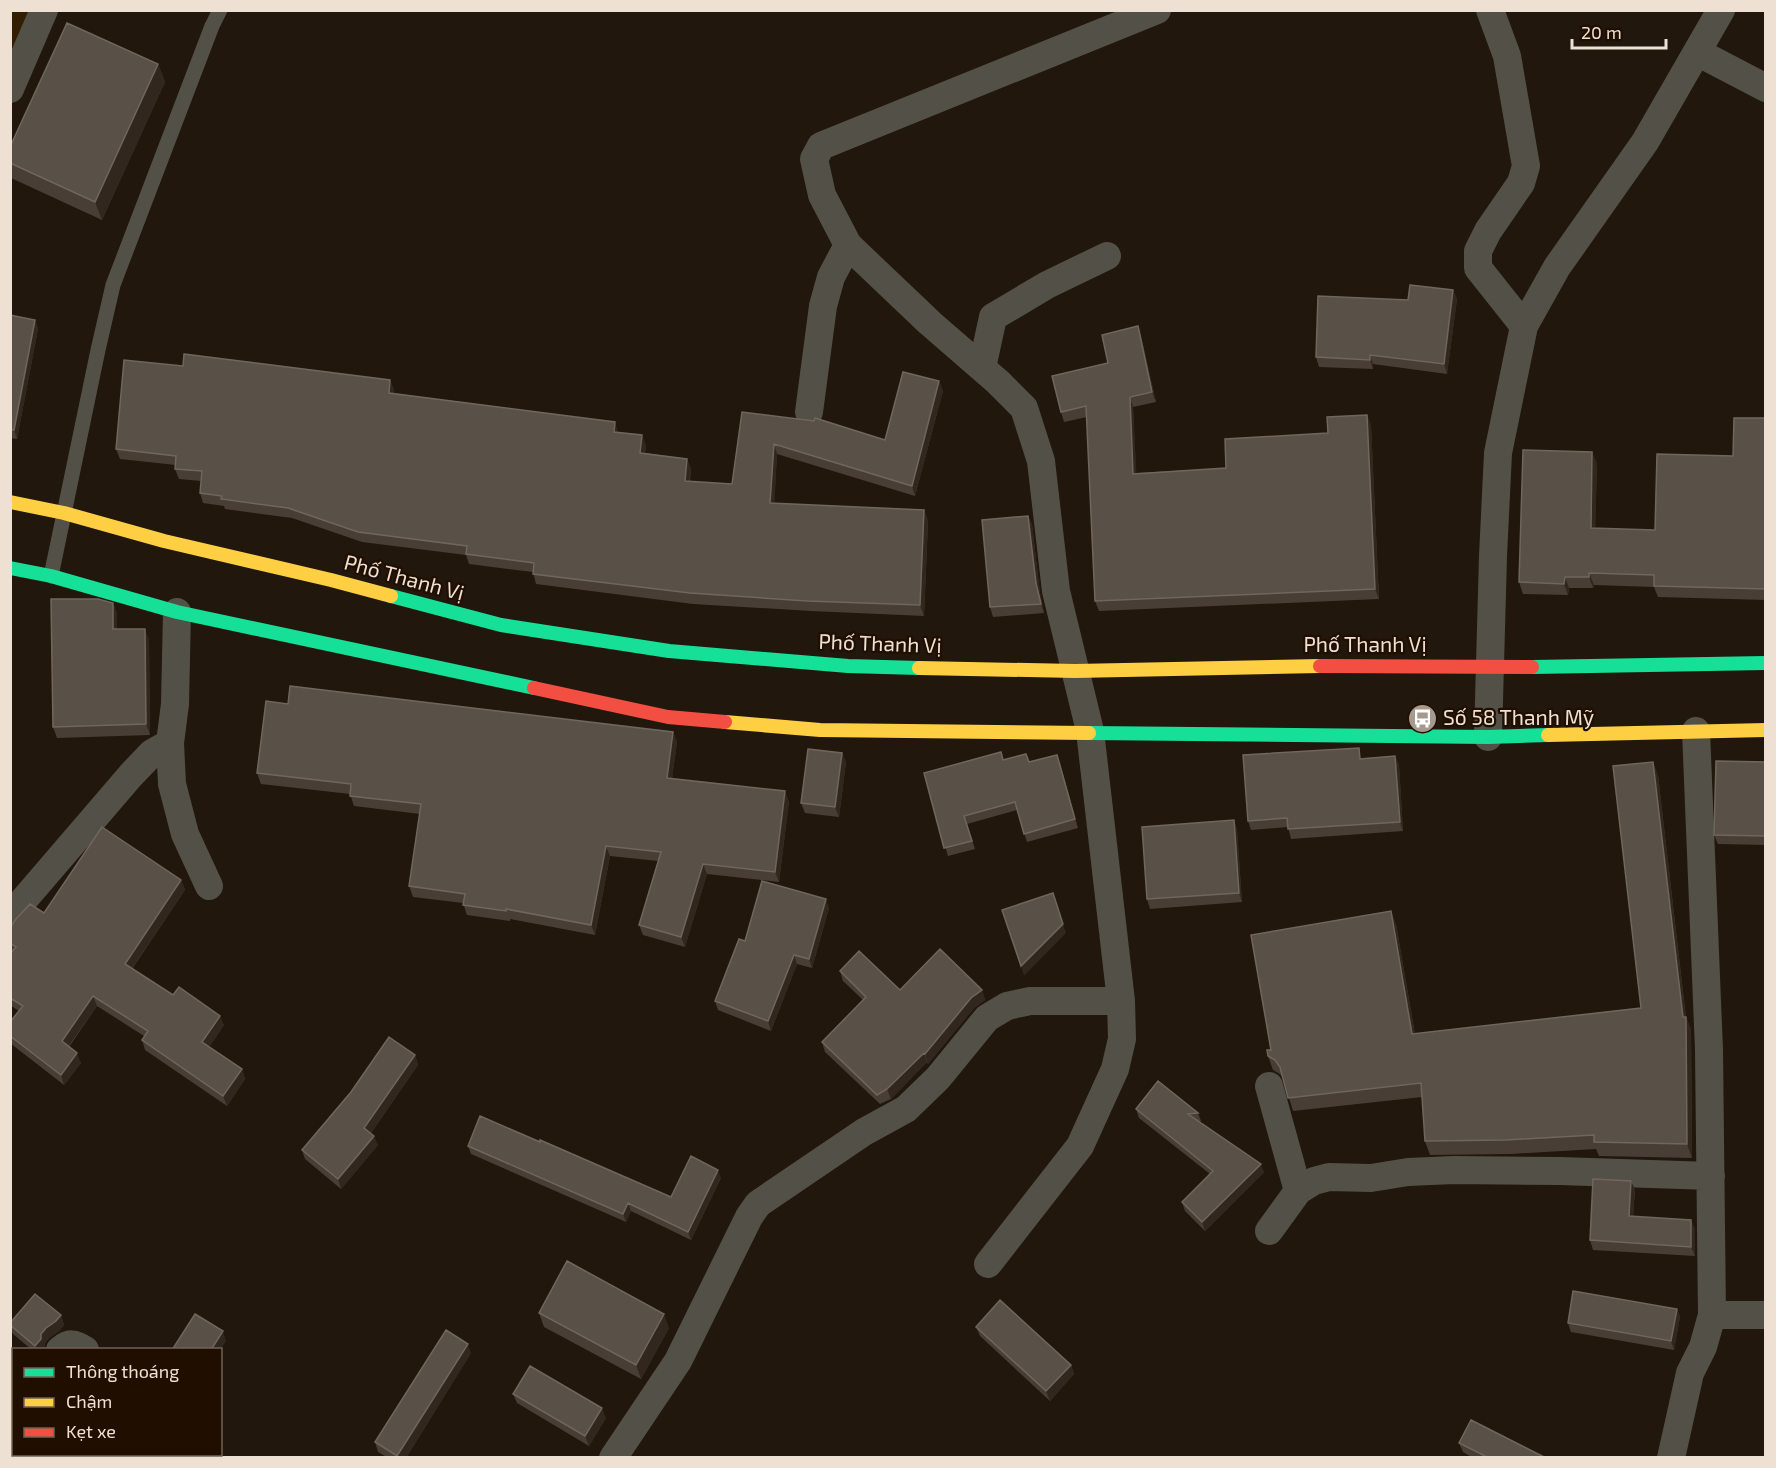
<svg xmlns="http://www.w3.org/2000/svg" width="1776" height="1468" font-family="'Exo 2',sans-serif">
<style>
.built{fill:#331d03}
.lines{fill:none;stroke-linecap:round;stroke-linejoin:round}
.lane{stroke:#535147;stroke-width:15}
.street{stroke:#535147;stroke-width:28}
.fast{stroke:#16e098;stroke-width:14}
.slow{stroke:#ffcf43;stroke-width:14}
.jam{stroke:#f24e42;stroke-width:14}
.wall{fill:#483e36}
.shaded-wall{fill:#31271e}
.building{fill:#595047;stroke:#71665d;stroke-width:1.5}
.labels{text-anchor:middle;stroke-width:4.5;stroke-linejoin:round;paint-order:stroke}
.street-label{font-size:21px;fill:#eee1d4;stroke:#200e00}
.poi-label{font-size:21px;fill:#eee1d4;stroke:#200e00;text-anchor:start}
</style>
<rect width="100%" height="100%" fill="#21170c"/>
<path class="built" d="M11 11H29L11 55Z"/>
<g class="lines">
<path class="lane" d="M51 576 98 350 113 285 212 26 220 10"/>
<path class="street" d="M1490 10 1507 56 1526 166 1521 183 1488 231 1478 251V268L1524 326
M1697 52 1766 88
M10 89 44 10
M982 368 993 317 1047 285 1107 256
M809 412 823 306 831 277 848 245
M1488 737 1493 556 1498 453 1524 326 1557 267 1645 142 1721 10
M170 743 172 784 185 834 209 886
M10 916 131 775 152 753 170 743 175 704 177 612
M1269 1086 1298 1191
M1269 1231 1298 1191 1314 1181 1329 1177 1371 1178 1408 1172 1454 1170 1560 1171 1711 1176
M988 1264 1080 1146 1115 1069 1122 1039 1121 1001 1090 731 1056 591 1041 461 1024 408 998 382 930 323 848 245 822 195 814 159 821 146 1157 10
M1712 1315H1766
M60 1350C69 1342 75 1343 85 1350
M10 1402 14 1399
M613 1458 678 1361 749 1217 758 1204 864 1132 906 1109 938 1078 987 1018 1007 1006 1030 1001H1121
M1671 1458 1690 1373 1703 1347 1712 1315 1709 1050 1696 731"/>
<path class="fast" d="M10 568 51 576 177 612 534 688
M391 596 501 625 669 651 848 666 919 668
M1532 667 1766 663
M1089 733 1488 737 1548 735"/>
<path class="slow" d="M10 502 64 513 164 541 331 580 391 596
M919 668 1075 671 1320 666
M725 722 820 730 1089 733
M1548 735 1766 730"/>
<path class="jam" d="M1320 666 1532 667
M534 688 668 717 725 722"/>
</g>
<path class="wall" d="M158 64 165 82 102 220 11 178 10 147Z
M1453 290 1457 299 1447 374 1373 364V369L1319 367 1316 357 1408 300Z
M10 315 35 320 38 329 17 439 10 438Z
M1138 326 1141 336 1156 402 1133 407 1136 473 1226 468 1328 433 1367 415 1371 425 1379 599 1099 611 1095 601 1087 417 1064 422 1061 412 1108 363Z
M183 366 390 380 394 390V394L618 432 646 445 645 453 687 459 691 469 690 481 732 484 742 412 885 440 939 381 943 391 915 496 777 454 774 503 924 510 928 521 924 616 811 611 693 604 536 584 533 572 469 564 466 555 362 542 292 518 225 509 224 506 203 503 200 493 201 481 179 479 175 469 176 465 120 459 116 449Z
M1766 418V600L1658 597 1654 587 1594 585 1593 588H1569L1568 595 1523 594 1519 582 1592 452 1597 464 1595 528 1655 530 1733 456Z
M1028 516 1032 525 1040 593 1044 613 993 617 990 607Z
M113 603 117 614V629L149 640 150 735 57 738 53 727Z
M288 704 673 732 677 742 672 778 789 801 779 882 707 874 685 947 643 935 639 925 658 861 610 856 595 935 510 919V921L467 915 463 903 413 897 409 886 420 814 354 806 350 794 261 784 257 773Z
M842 753 846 762 839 817 805 813 801 803Z
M1026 754 1029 762 1060 763 1078 828 1027 842 1017 810 967 824 975 849 948 856 924 773 1004 760Z
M1395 756 1399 765 1403 831 1291 839 1288 827 1251 830 1248 821 1363 758Z
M1766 762V845L1718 844 1714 835Z
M1658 775 1686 1017 1691 1030 1692 1158 1599 1156 1596 1149 1511 1154 1430 1155 1425 1141 1422 1097 1293 1111 1283 1078 1280 1074 1273 1070 1268 1056 1271 1050 1396 924 1415 1034 1641 1008Z
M1234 820 1237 830 1242 902 1150 909 1147 899Z
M181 880 185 890 132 969 173 995 224 1025 209 1047 242 1069 245 1079 227 1106 145 1050 142 1040 144 1036 97 1006 69 1047 81 1063 64 1085 10 1043V1022L19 1011 10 1005V954L12 952 10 951V928L44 913Z
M829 908 812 968 797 964 771 1031 718 1010 715 1001 745 941Z
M840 971 900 990H982L985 1000 974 1008 928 1064 927 1062 891 1099 880 1104 825 1052 822 1042 863 1000 843 981Z
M415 1055 418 1065 371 1133 378 1145 341 1189 305 1159 302 1150Z
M1136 1109 1198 1113 1201 1121 1199 1122 1264 1172 1205 1231 1185 1211 1182 1202 1210 1174 1139 1118Z
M468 1146 671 1197 721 1178 691 1240 631 1211 626 1222 471 1154Z
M1631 1181 1635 1190 1633 1217 1691 1220 1695 1230V1256L1593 1250 1590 1240Z
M1677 1309 1680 1317 1674 1350 1571 1332 1568 1323Z
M539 1313 669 1328 641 1379 544 1327Z
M61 1315 64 1325 59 1331 49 1338 45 1343 44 1350H32L13 1334 10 1328V1323Z
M976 1327 1071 1365 1074 1374 1050 1401 980 1336Z
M471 1353 406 1458H388L378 1452 375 1442Z
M513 1394 606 1418 589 1446 517 1403Z
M1459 1443 1546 1458H1473L1463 1452Z"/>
<path class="shaded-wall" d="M158 64 165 82 102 220 95 202Z
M1453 290 1457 299 1447 374 1444 364Z
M35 320 38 329 17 439 14 430Z
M1138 326 1141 336 1156 402 1152 392Z
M1370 355 1373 364V369L1370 360Z
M390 380 394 390 393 403 389 393Z
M939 381 943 391 915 496 912 486Z
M1130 397 1133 407 1137 484 1133 474Z
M1367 415 1371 425 1379 599 1375 589Z
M615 422 618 432H614Z
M642 435 646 445 644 463 640 453Z
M774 444 777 454 774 513 770 503Z
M1592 452 1597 464 1595 540 1591 528Z
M687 459 691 469 688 491 685 481Z
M924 510 928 521 924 616 920 605Z
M1028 516 1032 525 1040 593 1044 613 1041 604 1036 583Z
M1589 573 1594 585 1593 588 1589 577Z
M1565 577 1569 588 1568 595 1564 584Z
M113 603 117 614V640L113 629Z
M145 629 149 640 150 735 146 724Z
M673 732 677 742 671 788 667 778Z
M842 753 846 762 839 817 835 807Z
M1057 755 1060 763 1078 828 1075 819Z
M1395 756 1399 765 1403 831 1400 822Z
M1653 762 1658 775 1686 1019V1017L1691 1030 1692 1158 1687 1144 1683 1017Z
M785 791 789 801 779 882 775 872Z
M1234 820 1237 830 1242 902 1239 893Z
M606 846 610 856 595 935 591 925Z
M703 864 707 874 685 947 681 937Z
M181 880 185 890 128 974 125 964Z
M1053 893 1066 933 1024 976 1021 966Z
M826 899 829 908 812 968 809 959Z
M1391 911 1396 924 1417 1047 1412 1034Z
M794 955 797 964 771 1031 768 1021Z
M982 990 985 1000 974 1008 928 1064 925 1054 971 998Z
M93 996 97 1006 65 1051 62 1041Z
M220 1016 224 1025 206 1052 202 1042Z
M77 1053 81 1063 64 1085 61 1075Z
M924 1053 927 1062 891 1099 887 1089Z
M415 1055 418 1065 368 1137 364 1128Z
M242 1069 245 1079 227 1106 223 1096Z
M374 1136 378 1145 341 1189 338 1179Z
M1261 1164 1264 1172 1205 1231 1202 1222Z
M718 1170 721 1178 691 1240 688 1232Z
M1631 1181 1635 1190 1632 1226 1629 1216Z
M628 1203 631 1211 626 1222 623 1214Z
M1691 1220 1695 1230V1256L1691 1247Z
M1677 1309 1680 1317 1674 1350 1671 1341Z
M664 1314 669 1328 641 1379 636 1365Z
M61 1315 64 1325 59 1331 49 1338 45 1343 44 1350H37L35 1346 41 1334 46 1328Z
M223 1331 226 1341 220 1350H211Z
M468 1344 471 1353 406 1458H398L397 1456Z
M1071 1365 1074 1374 1050 1401 1046 1391Z
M602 1408 606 1418 589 1446 585 1436Z"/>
<path class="building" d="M67 23 158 64 95 202 10 163V147Z
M1410 285 1453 290 1444 364 1370 355V360L1316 357 1318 296 1408 300Z
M10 315 35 320 14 430 10 429Z
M1138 326 1152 392 1130 397 1133 474 1226 468 1225 439 1328 433 1327 417 1367 415 1375 589 1095 601 1086 406 1061 412 1052 376 1108 363 1102 335Z
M184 354 390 380 389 393 615 422 614 432 642 435 640 453 687 459 685 481 732 484 742 412 814 421 815 418 885 440 903 372 939 381 912 486 774 444 770 503 924 510 920 605 807 601 690 593 533 574 534 563 466 554 467 546 358 532 288 508 221 499 222 496 200 493 202 471 175 469 176 456 116 449 124 360 183 366Z
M1734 418H1766V589L1654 586V575L1589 573V577H1565L1564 584 1519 582 1523 450 1592 452 1591 528 1655 530 1657 454 1733 456Z
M1028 516 1036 583 1041 604 990 607 982 520Z
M51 599H98L113 603V629H145L146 724 53 727Z
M290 686 673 732 667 778 785 791 775 872 703 864 681 937 639 925 661 852 606 846 591 925 506 909V911L463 905 465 894 409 886 421 804 350 796 351 784 257 773 266 701 288 704Z
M1359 748 1360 759 1395 756 1400 822 1288 829 1287 818 1248 821 1243 755Z
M808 749 842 753 835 807 801 803Z
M1001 752 1003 760 1026 754 1029 762 1057 755 1075 819 1024 834 1015 802 964 816 972 841 944 848 924 773Z
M1716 761 1766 762V836L1714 835Z
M1653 762 1683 1017H1686L1687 1144 1594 1142V1135L1506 1140 1425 1141 1421 1083 1288 1098 1280 1067 1275 1060 1268 1056 1267 1050H1271L1251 935 1391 911 1412 1034 1641 1008 1613 766Z
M1234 820 1239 893 1147 899 1142 827Z
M102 827 181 880 125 964 173 995 179 987 220 1016 202 1042 242 1069 223 1096 142 1040 148 1031 93 996 62 1041 77 1053 61 1075 10 1036V1022L23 1006 10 998V954L16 947 10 943V928L16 919 30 904 44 913Z
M762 881 826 899 809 959 794 955 768 1021 715 1001 739 939 745 941Z
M1053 893 1063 924 1021 966 1002 910Z
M940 949 982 990 971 998 925 1054 924 1053 887 1089 877 1095 822 1042 866 997 840 971 859 951 900 990Z
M389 1037 415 1055 364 1128 374 1136 338 1179 302 1150 351 1092Z
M1158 1081 1198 1113 1188 1114 1261 1164 1202 1222 1182 1202 1213 1171 1136 1109Z
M480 1116 540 1142V1140L671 1197 691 1156 718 1170 688 1232 628 1203 623 1214 468 1146Z
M1593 1179 1631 1181 1629 1216 1691 1220V1247L1590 1240Z
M567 1261 664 1314 636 1365 539 1313Z
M1573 1291 1677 1309 1671 1341 1568 1323Z
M35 1294 61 1315 56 1321 46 1328 41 1334V1339L35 1346 10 1325V1323Z
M1000 1300 1071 1365 1046 1391 976 1327Z
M195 1314 223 1331 211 1350H172Z
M446 1330 468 1344 397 1456 375 1442Z
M530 1366 602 1408 585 1436 513 1394Z
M1471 1420 1546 1458H1489L1459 1443Z"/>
<defs>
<symbol id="bus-disc" viewBox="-11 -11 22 22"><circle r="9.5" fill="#a69a8e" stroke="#200e00"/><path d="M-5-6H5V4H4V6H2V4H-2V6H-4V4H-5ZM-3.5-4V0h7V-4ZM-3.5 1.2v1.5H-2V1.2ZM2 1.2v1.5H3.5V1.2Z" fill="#fff"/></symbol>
</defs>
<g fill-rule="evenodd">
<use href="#bus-disc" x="1406" y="702" width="33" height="33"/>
</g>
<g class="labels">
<g class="street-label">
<text transform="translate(404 578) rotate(15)" y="7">Phố Thanh Vị</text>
<text transform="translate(880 644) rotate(2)" y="7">Phố Thanh Vị</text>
<text x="1365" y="652">Phố Thanh Vị</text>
</g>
<g class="poi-label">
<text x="1443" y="725">Số 58 Thanh Mỹ</text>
</g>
</g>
<rect width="1776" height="1468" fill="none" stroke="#eee1d4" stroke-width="24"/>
<rect x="12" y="1348" width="210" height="108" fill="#200e00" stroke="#726255" stroke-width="1.5"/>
<rect x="24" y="1368" width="30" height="9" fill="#16e098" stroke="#726255" stroke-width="1.5"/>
<text x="66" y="1378" font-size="18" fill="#eee1d4">Thông thoáng</text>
<rect x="24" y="1398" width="30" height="9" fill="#ffcf43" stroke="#726255" stroke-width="1.5"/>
<text x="66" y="1408" font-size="18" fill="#eee1d4">Chậm</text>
<rect x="24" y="1428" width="30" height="9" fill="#f24e42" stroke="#726255" stroke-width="1.5"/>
<text x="66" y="1438" font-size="18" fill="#eee1d4">Kẹt xe</text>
<path d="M1572 39v9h94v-9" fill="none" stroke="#eee1d4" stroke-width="3"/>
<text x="1581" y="39" font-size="18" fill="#eee1d4" stroke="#200e00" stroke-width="4.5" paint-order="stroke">20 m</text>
</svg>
